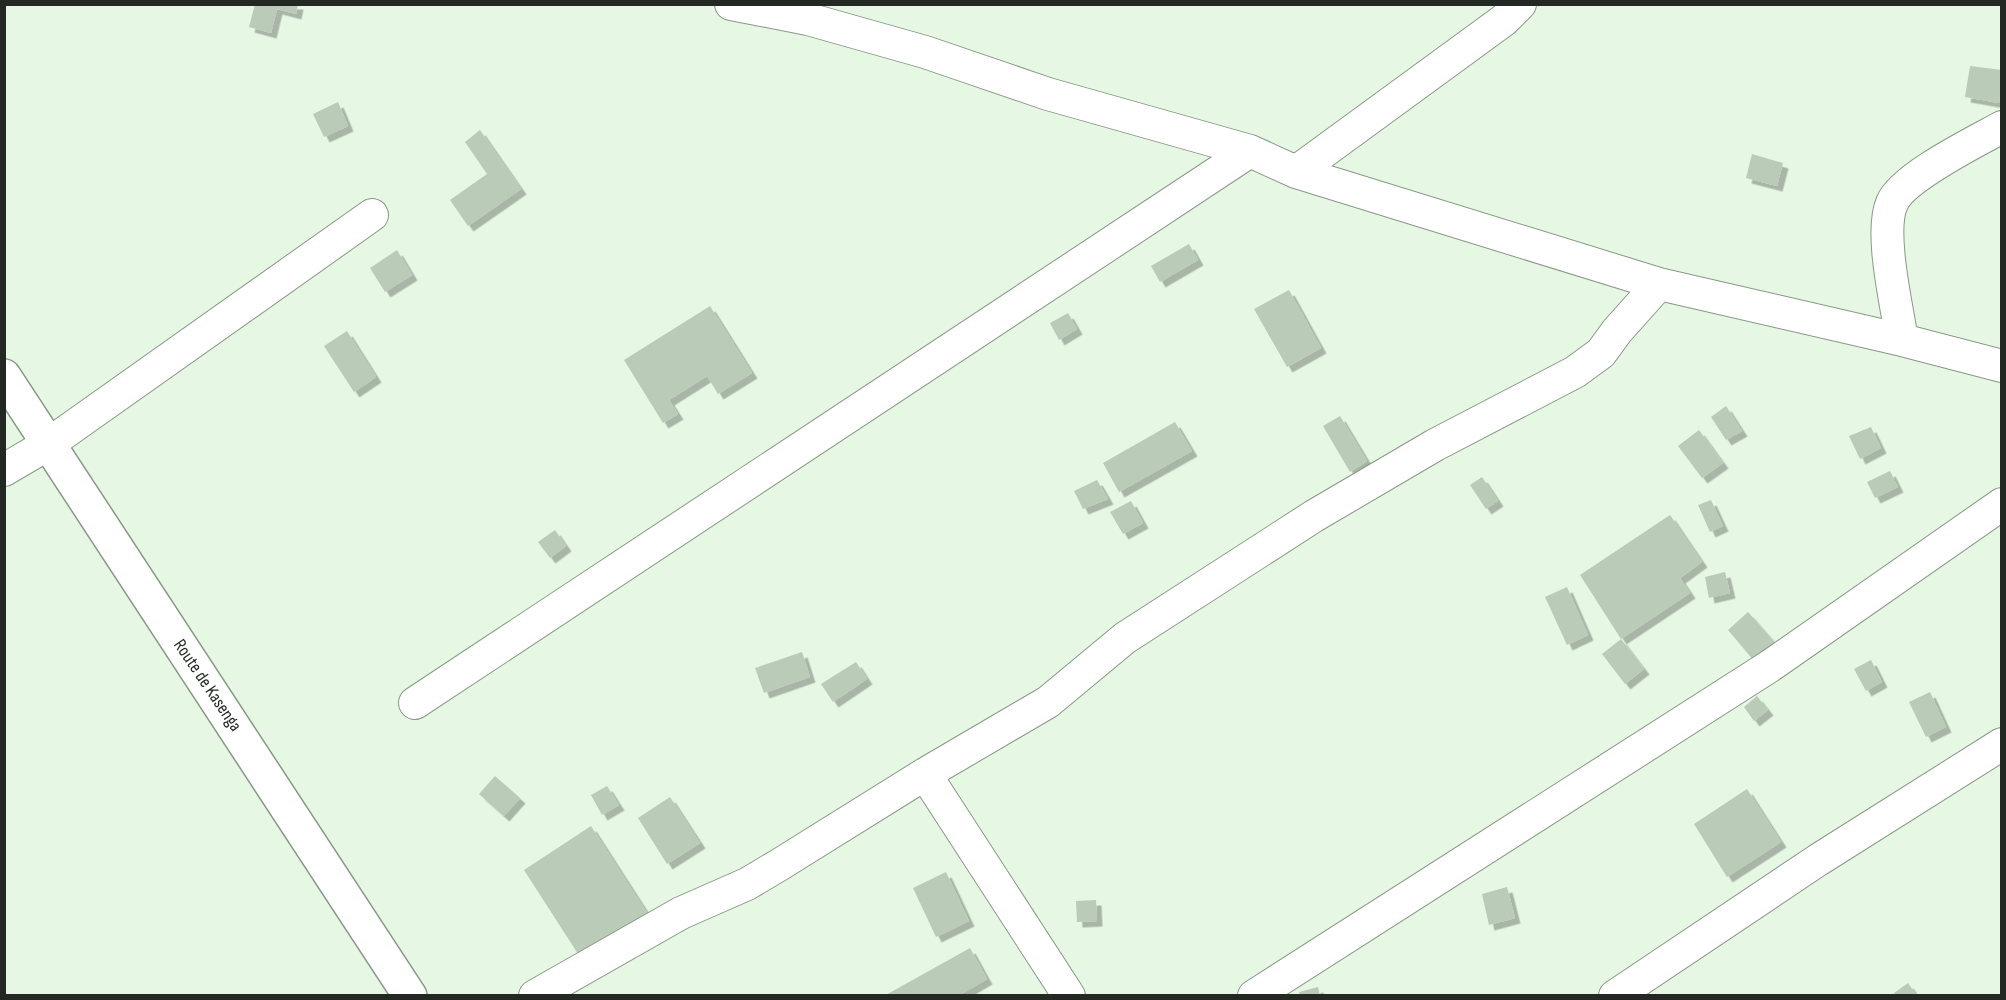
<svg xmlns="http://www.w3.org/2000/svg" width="2006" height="1000" font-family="'Sofia Sans Condensed',sans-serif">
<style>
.building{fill:#bacbb8;filter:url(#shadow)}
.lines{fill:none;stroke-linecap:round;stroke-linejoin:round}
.street-casing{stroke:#889886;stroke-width:34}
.highway-casing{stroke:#889886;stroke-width:36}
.street{stroke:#fff;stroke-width:32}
.highway{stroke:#fff;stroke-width:33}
.labels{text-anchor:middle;stroke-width:4.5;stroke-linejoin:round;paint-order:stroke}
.street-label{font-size:18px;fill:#232922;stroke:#fff}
</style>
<defs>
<filter id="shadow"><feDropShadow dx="5.5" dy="5.5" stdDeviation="0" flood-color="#0004"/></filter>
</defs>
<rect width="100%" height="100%" fill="#e6f7e4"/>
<path class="building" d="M255 4H298L296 14 277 9 271 33 249 27Z
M1970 66 2002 70 1999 103 1965 97Z
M338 102 348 126 324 137 313 114Z
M480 130 521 189 468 226 450 200 487 174 465 142Z
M1752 154 1783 163 1777 186 1746 178Z
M1189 244 1198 260 1160 282 1151 266Z
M397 250 412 275 385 292 370 268Z
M1289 290 1321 348 1287 367 1254 309Z
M710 306 752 373 718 394 707 376 669 400 678 414 663 423 624 360Z
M1068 313 1077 329 1059 340 1050 323Z
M347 331 376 377 354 392 324 346Z
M1726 406 1742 431 1726 440 1711 417Z
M1340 416 1367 461 1350 472 1323 426Z
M1175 422 1192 451 1119 492 1103 463Z
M1871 427 1881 448 1860 459 1849 436Z
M1699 430 1723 463 1702 478 1678 446Z
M1890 471 1898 487 1875 498 1867 482Z
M1482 477 1498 501 1486 509 1470 485Z
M1097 480 1108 499 1083 509 1074 491Z
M1711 500 1723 526 1710 532 1698 505Z
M1131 501 1143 523 1123 534 1110 512Z
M1670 515 1702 562 1680 578 1690 593 1621 639 1580 575Z
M555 530 566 546 550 558 538 542Z
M1725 572 1730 593 1709 598 1705 577Z
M1567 587 1588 635 1567 645 1545 597Z
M1748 612 1776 644 1755 662 1728 630Z
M1621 639 1644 669 1625 684 1602 654Z
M802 652 810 677 764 693 755 668Z
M1871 660 1882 682 1866 691 1854 669Z
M856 662 867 679 833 702 821 684Z
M1930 692 1946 727 1926 737 1909 702Z
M1757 696 1768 710 1754 721 1744 707Z
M495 776 520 798 504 816 479 794Z
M607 786 619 805 602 815 591 795Z
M1747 789 1781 842 1727 877 1694 824Z
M670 797 700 843 667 864 638 818Z
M591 826 647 913 580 957 524 870Z
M946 872 969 921 936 937 913 888Z
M1507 887 1515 918 1489 925 1482 894Z
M1096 900 1097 921 1077 922 1076 901Z
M970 948 987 979 958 996H884Z
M1908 983 1917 996H1896L1894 993Z
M1318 987 1320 996H1300L1299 992Z"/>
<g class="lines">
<defs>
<path id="street" d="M731 4 808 19 925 52 1048 94 1250 151 1296 172 1659 284 1902 340 2002 366
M1296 172 1504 20 1520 4
M1902 340C1897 307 1879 232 1892 203 1903 177 1975 142 2002 127
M4 470 50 443 372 215
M415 703 1250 151
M925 774 1069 996
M535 996 681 913 747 884 779 865 925 774 1048 702 1125 638 1314 516 1435 445 1575 372 1601 353 1617 331 1659 284
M1254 996 1770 666 2002 504
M1615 996 1818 860 2002 744"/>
<path id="highway" d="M4 376 410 996"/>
</defs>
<use href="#street" class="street-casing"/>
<use href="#highway" class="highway-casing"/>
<use href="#street" class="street"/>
<use href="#highway" class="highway"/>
</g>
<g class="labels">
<g class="street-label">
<text transform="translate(208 685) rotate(56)" y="6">Route de Kasenga</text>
</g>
</g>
<rect width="2006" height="1000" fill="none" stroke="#232922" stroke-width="12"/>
</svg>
